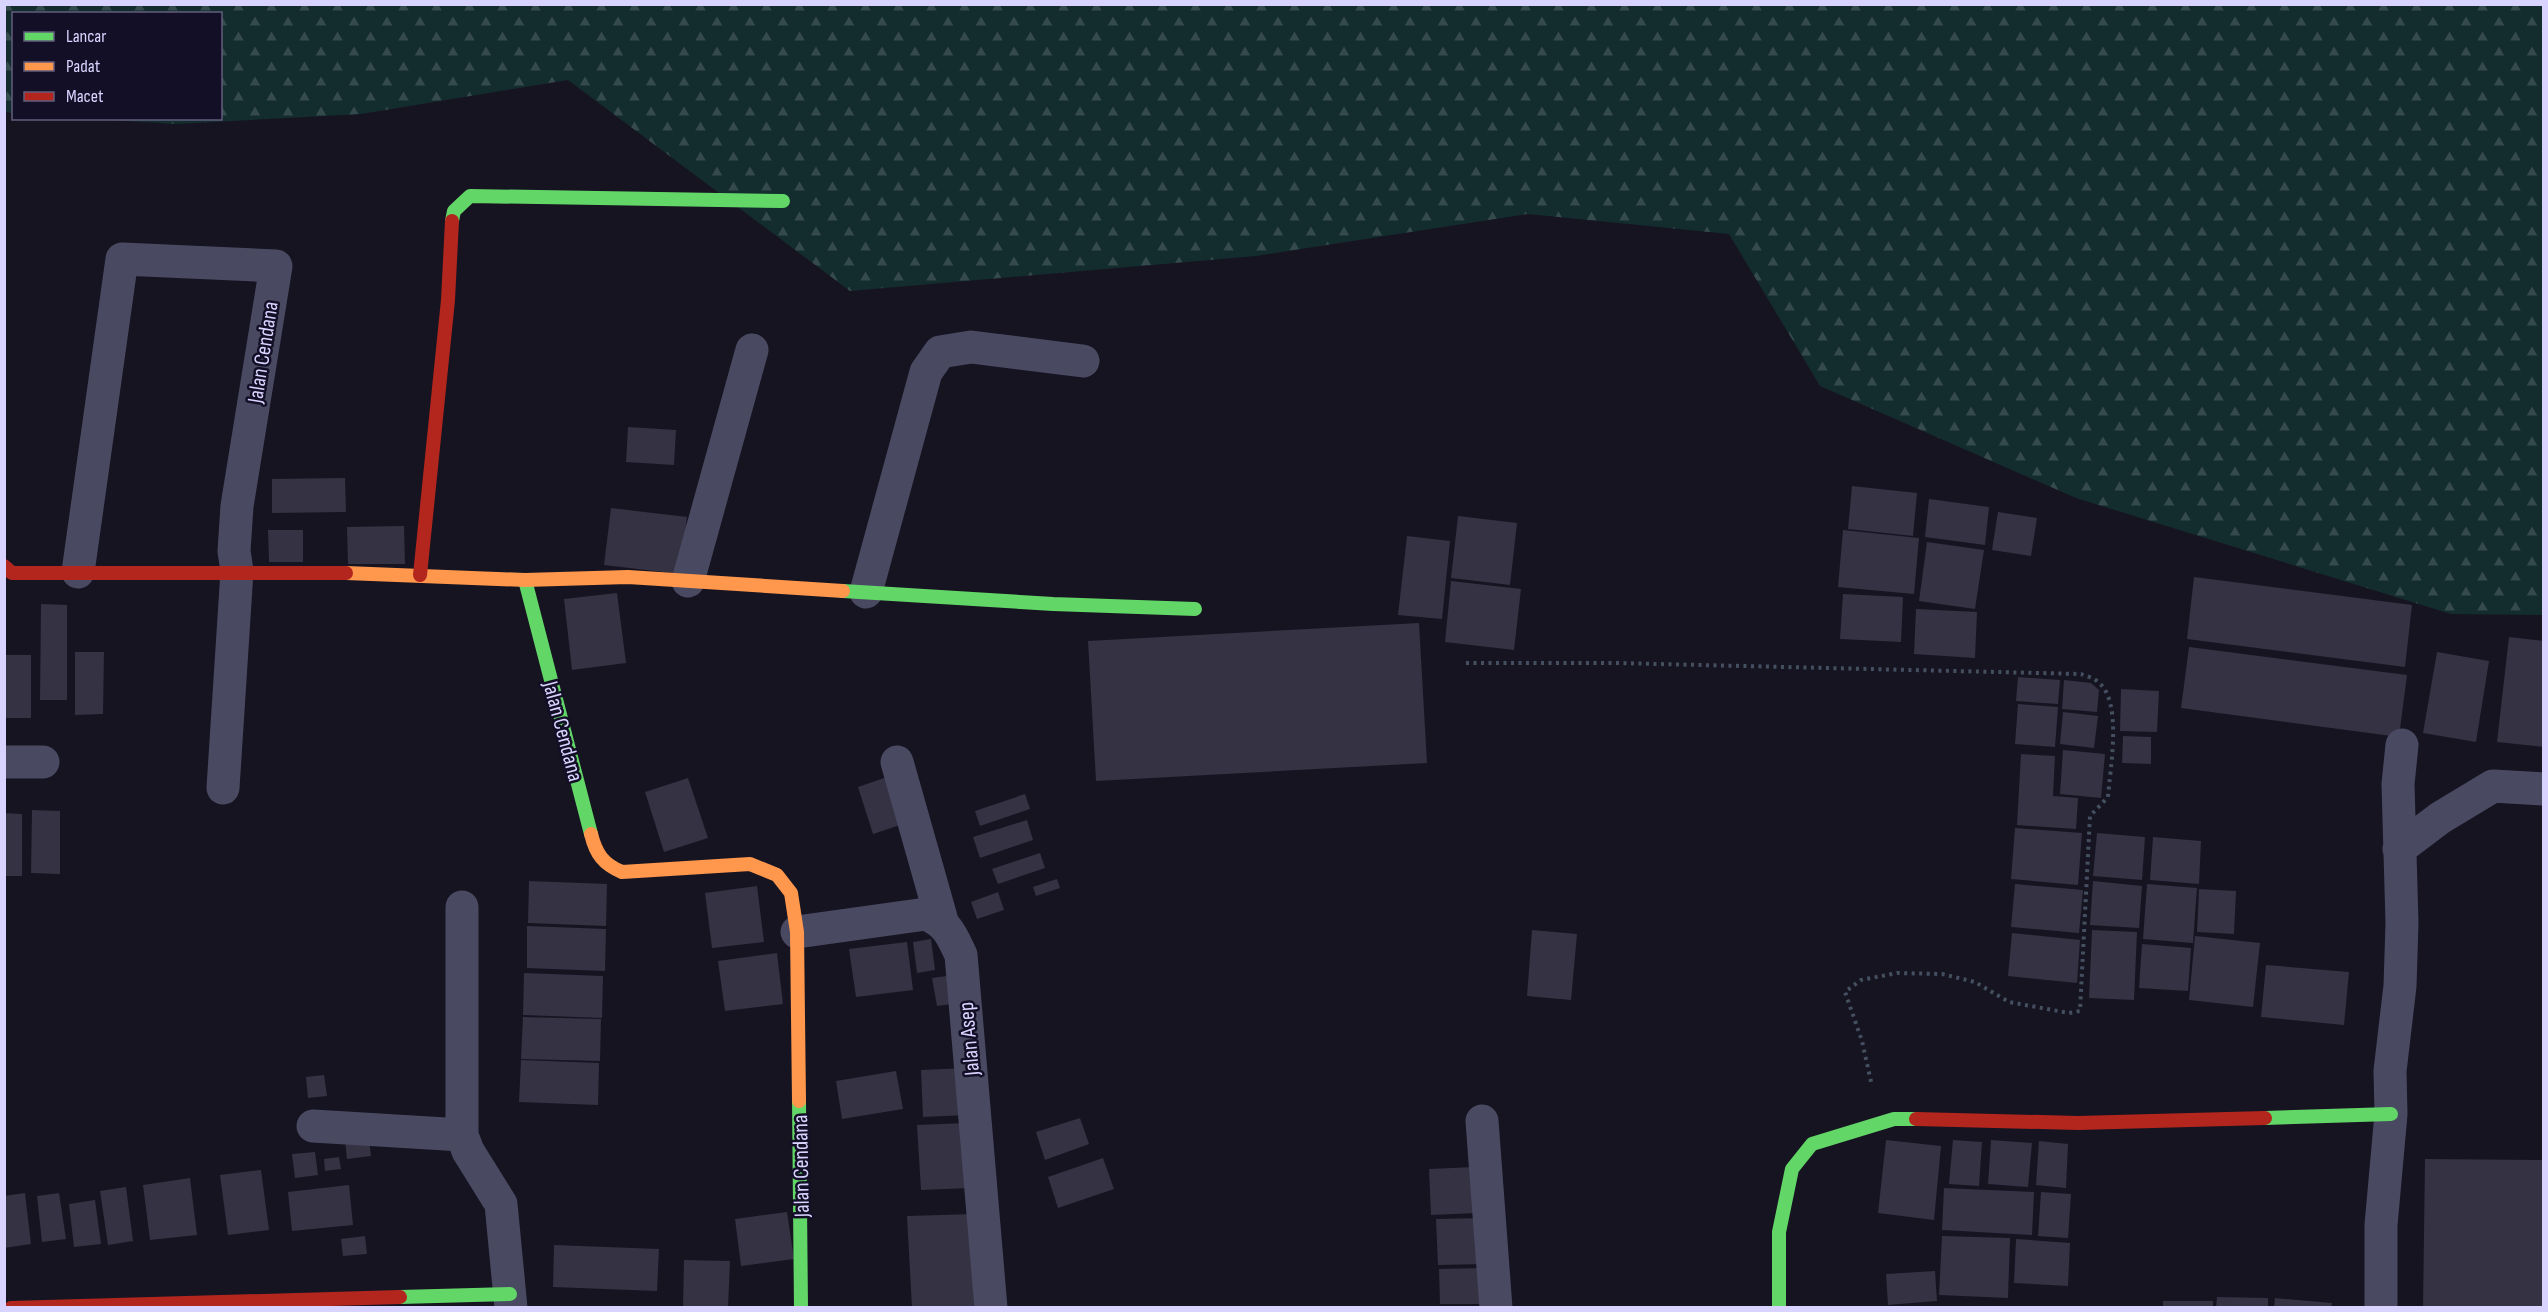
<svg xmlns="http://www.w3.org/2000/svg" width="2548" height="1312" font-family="'Sofia Sans Condensed',sans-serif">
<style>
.forest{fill:url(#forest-firs)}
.building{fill:#343243}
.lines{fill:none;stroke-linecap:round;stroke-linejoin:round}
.path{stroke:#44505f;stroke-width:4;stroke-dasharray:3 4.5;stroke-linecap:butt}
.street{stroke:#4a4962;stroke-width:33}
.fast{stroke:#63d668;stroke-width:14}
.slow{stroke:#ff974d;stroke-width:14}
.jam{stroke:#b3261e;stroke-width:14}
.labels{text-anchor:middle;stroke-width:5;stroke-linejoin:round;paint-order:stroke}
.street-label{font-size:22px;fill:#d9d4ff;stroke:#130f26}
</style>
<defs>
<pattern id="forest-firs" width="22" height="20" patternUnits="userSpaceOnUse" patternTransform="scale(1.5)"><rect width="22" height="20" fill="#132c2d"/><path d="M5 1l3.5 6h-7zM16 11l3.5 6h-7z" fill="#354a4c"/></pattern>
</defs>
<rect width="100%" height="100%" fill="#161421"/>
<path class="forest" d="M4 5H2543V615L2451 614 2076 498 1820 386 1729 234 1528 214 1256 256 850 291 568 80 361 114 175 124 95 119 220 118V14H14L13 113 5 112Z"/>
<path class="building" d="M628 427 676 430 674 465 626 462Z
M345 478 346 512 272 513V479Z
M1852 486 1917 493 1913 536 1848 529Z
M1929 499 1989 507 1985 545 1925 537Z
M611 508 687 517 680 574 604 565Z
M1998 512 2037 518 2031 556 1992 550Z
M1458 516 1517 523 1510 585 1451 578Z
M404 526 405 564H348L347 527Z
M268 530H303V562H269Z
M1843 530 1919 538 1914 594 1838 587Z
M1407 536 1450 541 1442 619 1398 615Z
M1927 542 1984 550 1975 609 1919 601Z
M2194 577 2412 605 2405 667 2187 639Z
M1451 581 1521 589 1514 650 1445 642Z
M617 593 626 663 572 670 564 599Z
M1843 594 1903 597 1901 642 1840 639Z
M41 604 67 605V700H40Z
M1916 609 1977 612 1975 658 1914 654Z
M1419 623 1427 763 1096 781 1088 641Z
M2509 637 2544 641V747L2497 742Z
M2189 647 2407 675 2399 737 2181 708Z
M75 652H104L103 714 75 715Z
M2437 652 2489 661 2476 742 2423 733Z
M4 655H31V718H4Z
M2018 677 2060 680 2058 704 2016 701Z
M2064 680 2091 683 2099 690 2097 712 2062 709Z
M2121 689 2159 691 2157 732 2120 731Z
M2018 704 2058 707 2055 747 2015 744Z
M2063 712 2098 716 2094 748 2060 744Z
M2123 736 2151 737V764L2122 763Z
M2063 750 2105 754 2101 798 2060 794Z
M2021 754 2055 756 2053 796 2078 798 2076 829 2017 825Z
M887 777 903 824 873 834 858 787Z
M688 778 708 838 664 852 645 792Z
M1025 794 1030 809 980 826 975 811Z
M32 810 60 811V874L31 873Z
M4 813 22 814V876H4Z
M1027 820 1033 840 980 858 973 837Z
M2015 828 2082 833 2078 885 2011 879Z
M2097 833 2145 837 2142 880 2093 876Z
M2153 837 2201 841 2199 884 2150 880Z
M1040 853 1045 868 998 884 992 869Z
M1057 879 1060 888 1036 896 1033 887Z
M529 881 607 884 606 926 528 923Z
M2093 881 2142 886 2139 928 2090 925Z
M2015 884 2083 890 2079 933 2011 927Z
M2147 884 2197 888 2193 943 2143 939Z
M757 886 764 942 712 948 705 893Z
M2199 889 2236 891 2234 934 2197 932Z
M998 892 1004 910 977 919 971 902Z
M527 926 606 929 605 971 527 968Z
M1532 930 1577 934 1571 1000 1527 996Z
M2092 930 2137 932 2134 1000 2089 998Z
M2012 933 2080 940 2077 983 2008 976Z
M2195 936 2260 943 2253 1007 2189 1000Z
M931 939 935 970 917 973 913 942Z
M907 942 913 990 856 997 849 949Z
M2142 944 2191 948 2188 991 2139 988Z
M777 953 783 1004 725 1011 718 961Z
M2266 965 2349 972 2344 1025 2261 1017Z
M524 973 603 976 602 1018 523 1015Z
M954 975 959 1003 937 1006 932 978Z
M523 1017 601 1019 600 1061 521 1059Z
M521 1060 599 1063 598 1105 519 1102Z
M966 1068 968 1115 923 1117 921 1070Z
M896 1071 903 1109 842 1119 836 1081Z
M324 1075 327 1096 308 1098 306 1077Z
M1080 1118 1089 1144 1045 1160 1036 1132Z
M967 1123 970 1188 921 1190 917 1125Z
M369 1139 371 1156 347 1159 345 1141Z
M1886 1140 1941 1146 1934 1220 1878 1213Z
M1953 1140 1982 1142 1979 1186 1949 1184Z
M1991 1140 2032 1143 2028 1187 1988 1184Z
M2039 1141 2068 1144 2066 1188 2036 1185Z
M315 1152 318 1175 295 1178 292 1154Z
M339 1157 341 1169 325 1171 324 1159Z
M1103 1158 1114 1189 1058 1208 1048 1177Z
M2425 1159 2544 1160V1308H2423Z
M1474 1167 1476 1213 1431 1215 1429 1169Z
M261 1170 269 1230 228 1235 220 1175Z
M190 1178 197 1235 150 1240 143 1185Z
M349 1185 353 1225 292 1231 288 1192Z
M126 1187 133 1241 108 1245 100 1191Z
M1944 1188 2034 1192 2032 1235 1942 1230Z
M2041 1192 2071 1194 2068 1238 2038 1236Z
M25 1193 31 1244 4 1248V1196Z
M59 1193 66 1239 42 1242 37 1196Z
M95 1200 101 1244 74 1247 69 1204Z
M787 1212 794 1259 741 1266 735 1219Z
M974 1214 978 1308H912L907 1216Z
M1482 1218 1483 1264 1438 1265 1436 1219Z
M365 1236 367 1254 343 1256 341 1239Z
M1942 1236 2010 1238 2008 1298 1939 1295Z
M2016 1239 2070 1243 2068 1286 2014 1283Z
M554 1245 659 1249 657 1291 553 1287Z
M684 1260 730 1261 728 1308H683Z
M1484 1268 1485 1304H1440L1439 1269Z
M1935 1271 1937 1301 1888 1305 1886 1274Z
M2217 1297 2268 1298V1308H2216Z
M2275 1298 2332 1303 2331 1308H2274Z
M2163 1301H2213V1308H2163Z"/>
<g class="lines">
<path class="path" d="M1466 663H1616L2081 674C2086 676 2094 678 2098 682 2123 701 2110 769 2108 797L2090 816 2080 1011 2069 1013 2009 1002 1975 982 1942 974 1897 973 1861 980 1845 992 1862 1041 1872 1086"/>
<path class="street" d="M78 572 122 259 276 266 237 506 234 551 237 571 223 788
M688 581 752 350
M866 592 926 372 940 352 971 347 1083 361
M4 762H43
M897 762 942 921
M2399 849 2440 818 2493 786 2544 789
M462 907V1135L468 1151 501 1204 511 1308
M797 932 926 914C948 924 951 934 961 955L991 1308
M1482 1121 1496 1308
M313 1126 462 1135
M2381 1308V1225L2391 1114 2390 1071 2400 986 2402 923 2398 784 2402 745"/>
<path class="fast" d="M452 221 454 211 470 196 783 201
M525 580 591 834
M843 591 1053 604 1195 609
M799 1101 801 1308
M2265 1118 2391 1114
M400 1297 510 1294
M1779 1308V1232L1792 1169 1812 1144 1894 1119H1916"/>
<path class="slow" d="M346 573 525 580 628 577 843 591
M591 834C596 854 603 864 622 872L750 864 777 875 791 893 797 932 799 1101"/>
<path class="jam" d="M4 566 12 573H346
M420 575 448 300 452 221
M1916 1119 2078 1123 2265 1118
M11 1308 400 1297"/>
</g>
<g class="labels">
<g class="street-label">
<text transform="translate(262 352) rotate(-81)" y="8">Jalan Cendana</text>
<text transform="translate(564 731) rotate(75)" y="8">Jalan Cendana</text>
<text transform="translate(968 1039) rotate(-95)" y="8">Jalan Asep</text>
<text transform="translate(800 1166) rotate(-91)" y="8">Jalan Cendana</text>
</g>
</g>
<rect width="2548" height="1312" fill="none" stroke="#d9d4ff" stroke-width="12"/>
<rect x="12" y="12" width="210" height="108" fill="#130f26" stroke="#625e7d" stroke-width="1.5"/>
<rect x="24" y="32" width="30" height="9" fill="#63d668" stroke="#625e7d" stroke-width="1.5"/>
<text x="66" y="42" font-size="18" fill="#d9d4ff">Lancar</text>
<rect x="24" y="62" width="30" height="9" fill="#ff974d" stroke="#625e7d" stroke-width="1.5"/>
<text x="66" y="72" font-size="18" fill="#d9d4ff">Padat</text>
<rect x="24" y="92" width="30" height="9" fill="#b3261e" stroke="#625e7d" stroke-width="1.5"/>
<text x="66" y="102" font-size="18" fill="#d9d4ff">Macet</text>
</svg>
